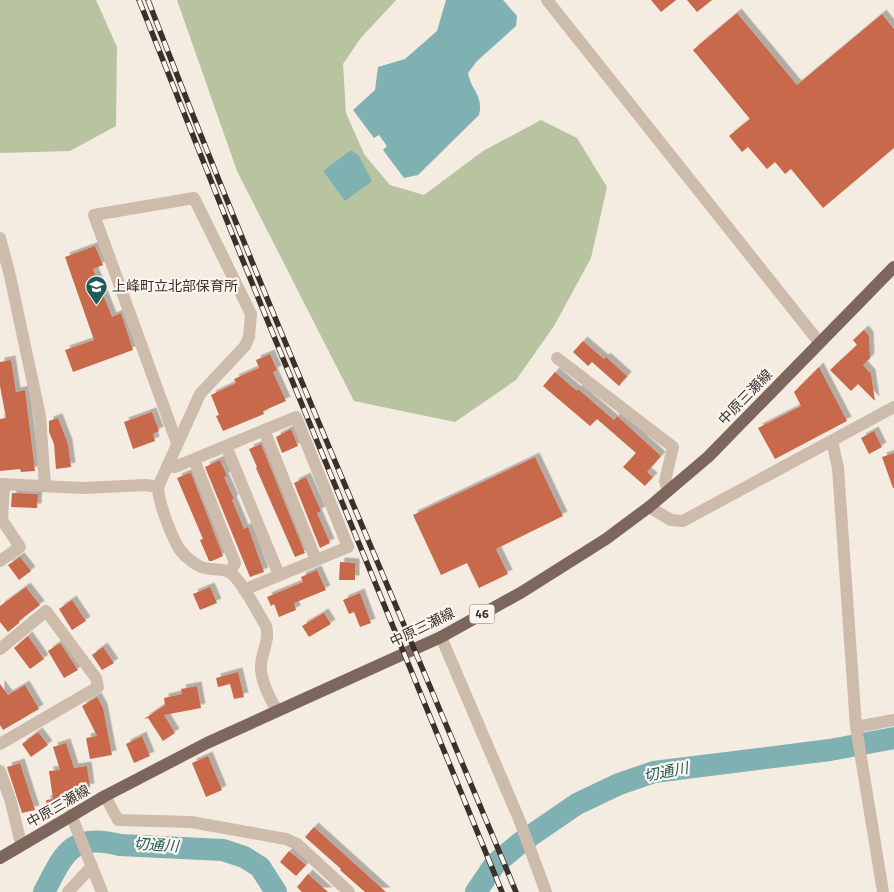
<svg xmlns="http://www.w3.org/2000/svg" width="894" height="892" font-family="'Titillium Web','Noto Sans JP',sans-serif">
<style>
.green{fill:#b8c4a0}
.water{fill:#7fb0b2}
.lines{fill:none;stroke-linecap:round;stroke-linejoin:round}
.river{stroke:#7fb0b2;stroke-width:22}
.building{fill:#c8694b;filter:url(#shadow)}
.minor{stroke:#cdbbac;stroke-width:12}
.tertiary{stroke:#cdbbac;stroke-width:12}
.primary{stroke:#7d675c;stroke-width:12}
.rail-casing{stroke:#3b302b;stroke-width:5.5}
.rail{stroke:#fbf5ee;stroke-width:4;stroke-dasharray:11;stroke-linecap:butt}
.labels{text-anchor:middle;stroke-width:4.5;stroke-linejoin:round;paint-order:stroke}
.shield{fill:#fbf5ee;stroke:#756b66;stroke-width:1}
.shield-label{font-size:12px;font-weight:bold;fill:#3b302b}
.poi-label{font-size:14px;fill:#3b302b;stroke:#fbf5ee;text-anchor:start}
.street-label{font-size:14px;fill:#3b302b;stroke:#fbf5ee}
.water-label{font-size:15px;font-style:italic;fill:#1f5a5e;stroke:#fbf5ee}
</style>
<defs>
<filter id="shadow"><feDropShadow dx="4.5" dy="-4.5" stdDeviation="0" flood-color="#0004"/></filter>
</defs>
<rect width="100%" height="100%" fill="#f4ebe1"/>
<path class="green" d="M0 0H96L117 47 116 126 70 151 0 153Z
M177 0H396L360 39 343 64 346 113 364 154 390 185 424 195 483 151 541 120 577 138 607 187 591 258 554 326 516 380 455 422 354 401 237 171Z"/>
<path class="water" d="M446 0H503L517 16 516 26 477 61 468 73C471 91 484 95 479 115L418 175 404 178 383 150 387 146 379 135 374 138 353 110 375 90 378 67 405 59 437 31Z
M351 150 359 156 372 181 345 201 323 171Z"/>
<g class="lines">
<path class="river" d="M44 892C64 854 71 832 120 845L223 850 244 857 260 867 276 892
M476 892 495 864 520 843 577 804 619 784 654 772 830 750 894 738"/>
</g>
<path class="building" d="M651 0H676L661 12Z
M687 0H712L697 12Z
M737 13 797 85 882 14 894 29V148L823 208 791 169 785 174 775 162 767 169 748 147 742 152 729 136 750 119 693 50Z
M95 246 103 265 93 269 112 317 121 313 133 350 73 372 65 350 94 340 65 257Z
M864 330 869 336 870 358 863 365 871 374 875 401 858 384 851 391 830 370 857 345 853 340Z
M583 341 604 359 606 357 627 376 619 386 592 362 588 366 573 352Z
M270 354 277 370 273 372 286 401 263 411 264 414 223 431 216 416 219 415 211 395 236 383 234 379 259 368 256 360Z
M11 360 16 392 25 390 35 471 21 472 20 469 0 471V419L6 418 0 386V362Z
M819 367 847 421 775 459 758 428 801 406 794 392Z
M555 372 577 391 578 389 614 420 617 416 661 456 647 472 653 477 645 486 623 467 636 453 597 419 590 426 543 386Z
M152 412 159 431 153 434 155 441 133 449 124 422Z
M58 418 68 444 71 467 56 469 54 444 49 432V421Z
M291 429 298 446 282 453 276 437Z
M874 431 882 447 869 454 861 438Z
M261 444 305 553 295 557 256 468 257 467 249 449Z
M894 453V488H893L882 457Z
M535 457 563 516 496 549 508 574 479 588 467 563 441 575 413 515Z
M220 460 227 476 224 477 234 499 232 500 244 529 248 527 264 572 250 577 205 467Z
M189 473H191L223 556 212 561H209L200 540 203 539 177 478Z
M306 477 321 511 317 513 330 543 320 548 294 483Z
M12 493 38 494 37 508 11 507Z
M20 557 31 571 19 580 8 565Z
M340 562 355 563V580H339Z
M317 570 326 590 294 603 296 610 279 617 274 604 271 606 267 597 303 582 301 577Z
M26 587 40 605 19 621V623L8 632 0 622V606Z
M210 587 217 603 200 610 193 594Z
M360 593 371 623 360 627 354 612 349 614 343 600Z
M72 600 86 621 72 630 59 609Z
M324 613 331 624 309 637 302 626Z
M28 636 44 659 30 669 14 648Z
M60 643 78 670 64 678 48 651Z
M103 647 114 663 102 670 92 655Z
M238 672 244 697 234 699 230 684 218 687 216 678Z
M0 684 8 695 25 685 39 709 3 730 0 725Z
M197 686 201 708 164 715 175 733 163 741 148 718 144 719 165 705 164 698 182 694 181 689Z
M97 697 103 708 112 755 90 759 86 738 97 736 82 706Z
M38 732 48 745 31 757 22 744Z
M142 736 150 756 134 763 126 744Z
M66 743 74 768 87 766 90 788 73 790 74 798 60 801 61 807 47 809 46 800 53 799 49 771 60 770 53 747Z
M208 756 222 790 206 797 192 763Z
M20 763 35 810 22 813 7 767Z
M314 827 345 855 386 892H365L340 870 341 869 305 837Z
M289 851 306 865 296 876 280 862Z
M308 874 328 892H302L297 887Z"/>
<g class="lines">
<path class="minor" d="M0 238 10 276 40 416 45 486
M557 358 673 447 665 481 668 491
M264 430 316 560
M832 441 838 468 856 727 883 892
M177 443 94 215 194 198 251 314 249 337 245 346 200 394 158 487C158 501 170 532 177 545 181 553 191 562 199 566 210 572 222 566 232 574 243 583 258 613 266 626 270 640 262 651 261 665 260 680 270 698 277 711
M226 446 279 575
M194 460 235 563 230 572
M167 466 175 467 296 417 348 547 244 590
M0 484 83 488 146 485 158 487
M649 507 671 520 683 521 894 407
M0 561 20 547 2 520 4 484
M441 637 519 819 546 892
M0 649 46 611 96 678 98 687 0 744
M856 727 894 720
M0 771 11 802 21 844
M105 796 118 820 191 822 286 839 297 844 349 892
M71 815 102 892
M68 892 92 866"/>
<path class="tertiary" d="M547 0 819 342"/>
<path class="primary" d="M0 858 105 796 207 743 441 637 522 592 606 539 649 507 708 457 894 267"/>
<defs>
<path id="rail" d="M139 0 241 256 502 892
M148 0C263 300 393 595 516 892"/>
</defs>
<use href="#rail" class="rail-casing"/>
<use href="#rail" class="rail"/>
</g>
<defs>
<symbol id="school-pin" viewBox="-11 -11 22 30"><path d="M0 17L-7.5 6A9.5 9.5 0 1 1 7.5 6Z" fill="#1f5a5e" stroke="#fbf5ee"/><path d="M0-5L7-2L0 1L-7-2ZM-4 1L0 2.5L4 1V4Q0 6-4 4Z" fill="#fff"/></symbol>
</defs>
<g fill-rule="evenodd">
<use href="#school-pin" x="84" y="274" width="25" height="34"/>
</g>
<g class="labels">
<rect class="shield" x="469.5" y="604.5" width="25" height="19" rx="4"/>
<g class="shield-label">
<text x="482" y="618">46</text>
</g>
<g class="poi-label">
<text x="112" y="291">上峰町立北部保育所</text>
</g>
<g class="street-label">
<text transform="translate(745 397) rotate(-46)" y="5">中原三瀬線</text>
<text transform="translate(422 627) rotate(-26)" y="5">中原三瀬線</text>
<text transform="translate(58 806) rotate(-30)" y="5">中原三瀬線</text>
</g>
<g class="water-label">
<text transform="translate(666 772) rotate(-11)" y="5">切通川</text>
<text transform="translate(156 845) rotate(4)" y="5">切通川</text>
</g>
</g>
</svg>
